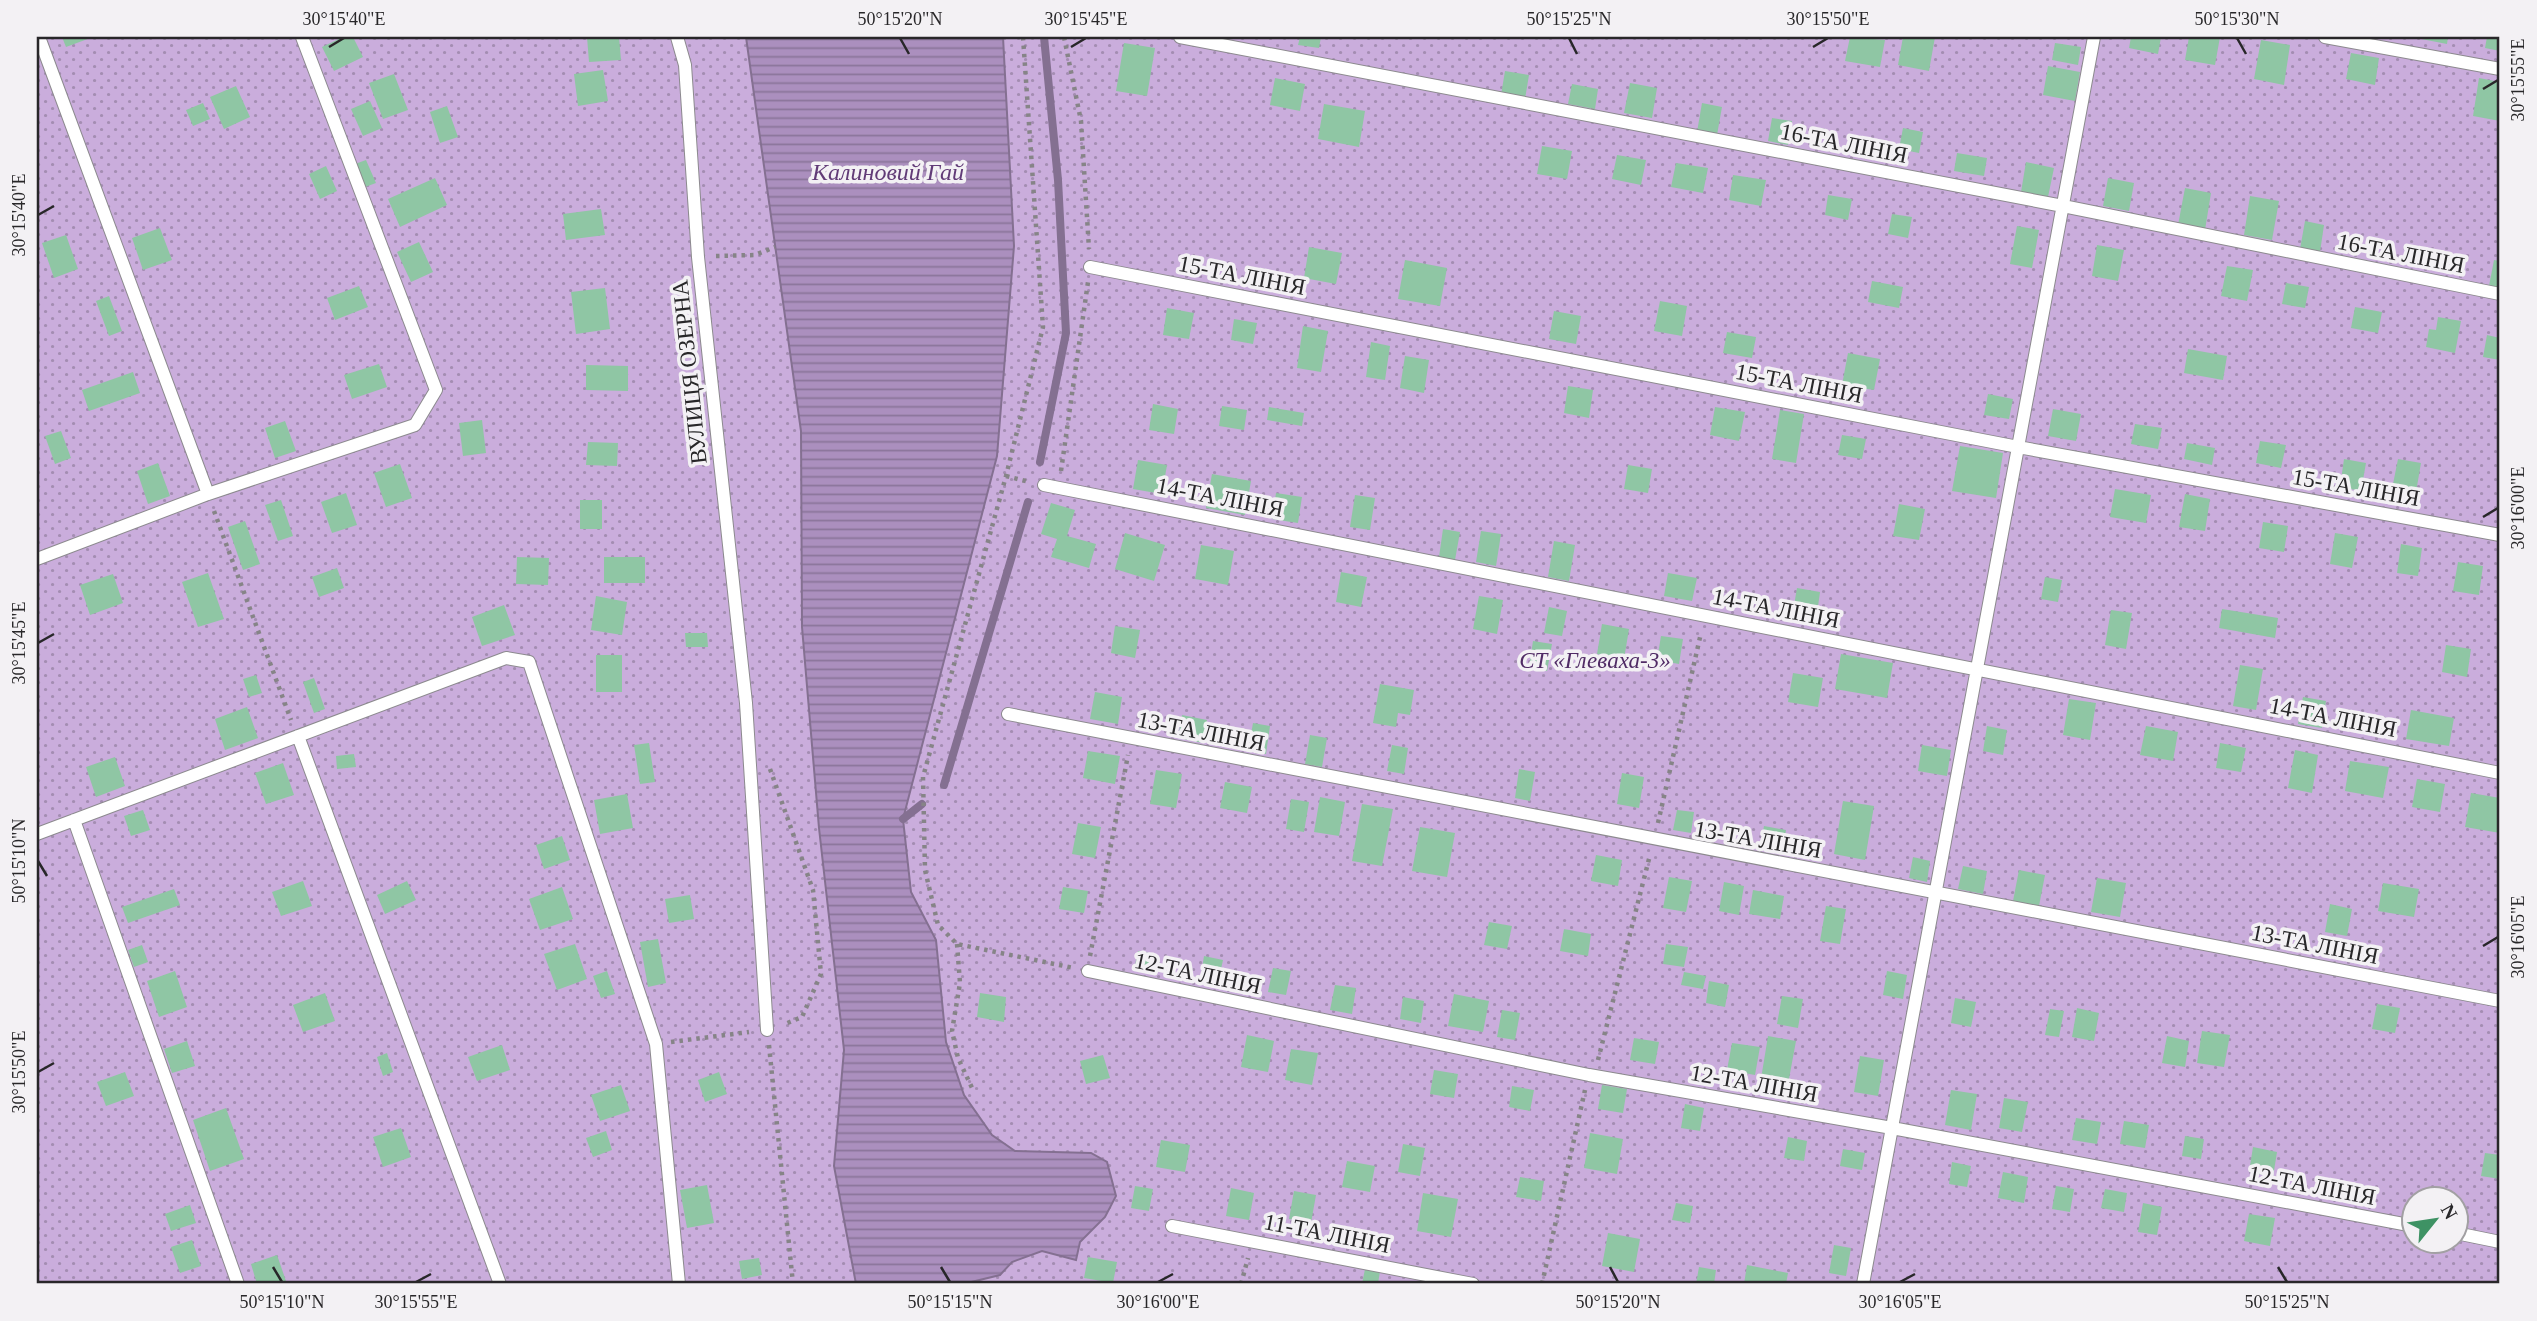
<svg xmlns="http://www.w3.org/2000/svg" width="2537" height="1321" font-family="'Times New Roman',serif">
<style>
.park{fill:url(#park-dots);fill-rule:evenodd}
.water{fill:url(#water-rules);stroke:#847091;stroke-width:2}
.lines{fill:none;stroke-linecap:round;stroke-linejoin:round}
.stream{stroke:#847091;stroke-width:8}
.building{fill:#8fc6a4}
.service-casing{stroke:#8c8a8e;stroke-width:14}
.path{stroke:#868487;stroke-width:4.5;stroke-dasharray:3.5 5;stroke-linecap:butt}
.service{stroke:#fff;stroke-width:12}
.ticks{fill:none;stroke:#282729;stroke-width:2.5}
.labels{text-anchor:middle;stroke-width:7;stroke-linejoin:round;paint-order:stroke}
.street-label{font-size:23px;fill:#282729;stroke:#f3f1f4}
.park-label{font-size:23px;font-style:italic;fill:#502b65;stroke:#f3f1f4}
.water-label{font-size:24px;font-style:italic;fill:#613b77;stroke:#f3f1f4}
.neatline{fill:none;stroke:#282729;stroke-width:2.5}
.ticks-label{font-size:18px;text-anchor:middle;fill:#282729}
</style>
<defs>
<pattern id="park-dots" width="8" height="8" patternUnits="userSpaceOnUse" patternTransform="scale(1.75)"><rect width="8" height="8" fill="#caaddc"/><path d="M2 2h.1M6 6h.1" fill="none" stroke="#a48db2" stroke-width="1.8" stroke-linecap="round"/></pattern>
<pattern id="water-rules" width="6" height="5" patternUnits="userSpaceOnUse" patternTransform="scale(1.75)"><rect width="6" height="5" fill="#ab8fbe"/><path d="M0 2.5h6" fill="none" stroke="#8b759a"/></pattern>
</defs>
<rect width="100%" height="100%" fill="#e6e3e7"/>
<path class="park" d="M37 37H2500V1284H37ZM2414 1198H2456V1240H2414Z"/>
<path class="water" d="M746 37H1003L1014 246 997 456 903 819 911 892 936 940 946 1042 964 1095 992 1135 1015 1151 1091 1153 1107 1162 1116 1196 1105 1217 1080 1242 1076 1260 1042 1251 1012 1262 1000 1275 963 1284H856L834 1166 844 1050 819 828 802 627 801 431Z"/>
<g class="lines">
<path class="stream" d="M1040 462 1066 333 1058 180 1044 37
M944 785 1028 502
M903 819 922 804"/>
</g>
<path class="building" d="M62 37H93L66 47Z
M343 37H353L363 57 334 71 322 47Z
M587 37H619L621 60 589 62Z
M1300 37H1321L1319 48 1298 45Z
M1850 37 1885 40 1880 67 1845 61Z
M1903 37H1935L1929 71 1898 65Z
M2131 37H2161L2158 54 2129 48Z
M2189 37H2220L2215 65 2185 60Z
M2411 37H2448L2447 44Z
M2487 37H2500V51L2485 48Z
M2261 40 2290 45 2284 85 2254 79Z
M1124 43 1155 48 1147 96 1116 91Z
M2055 43 2081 47 2078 65 2052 60Z
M2351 53 2379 58 2375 85 2346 79Z
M2048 66 2080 72 2075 101 2043 95Z
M603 70 608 101 578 106 574 74Z
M1505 71 1529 75 1525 99 1501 95Z
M394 74 408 110 383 119 369 83Z
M1275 78 1305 84 1300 111 1270 105Z
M2479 78 2500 82V121L2473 116Z
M1630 83 1657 88 1652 118 1624 113Z
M1572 84 1598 89 1595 109 1568 104Z
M236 86 250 117 224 129 210 97Z
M370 101 382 128 363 136 351 109Z
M203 103 210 119 193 126 186 110Z
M1702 103 1722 107 1717 135 1697 132Z
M1324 104 1365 111 1359 147 1318 139Z
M447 106 458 137 440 143 430 112Z
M1772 118 1792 121 1788 145 1768 141Z
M1903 128 1923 132 1919 153 1899 149Z
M1542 146 1572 151 1567 179 1537 174Z
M1957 153 1987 158 1984 176 1954 171Z
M1617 155 1646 160 1641 185 1612 179Z
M366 160 376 183 365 187 355 164Z
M2026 162 2054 168 2048 197 2021 192Z
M1676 163 1708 168 1703 193 1671 187Z
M326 166 337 191 320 199 309 174Z
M1733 175 1766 180 1761 206 1729 200Z
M435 178 447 205 400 227 388 199Z
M2108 178 2134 183 2129 211 2103 206Z
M2185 188 2211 193 2205 230 2178 225Z
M1828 195 1852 199 1848 220 1825 215Z
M2250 196 2279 201 2272 240 2244 235Z
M601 209 605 235 566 240 563 214Z
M1892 214 1912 217 1908 238 1888 234Z
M2305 221 2324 225 2320 252 2300 249Z
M2017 226 2039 230 2032 268 2010 264Z
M160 228 172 260 143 270 132 238Z
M66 235 78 269 54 278 42 243Z
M419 242 433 272 411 282 397 252Z
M2097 245 2124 250 2118 281 2092 276Z
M1309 247 1342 253 1336 284 1304 278Z
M1405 260 1447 268 1440 306 1398 299Z
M2494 260 2500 261V288L2489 286Z
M2227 266 2253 270 2247 301 2221 296Z
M1872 281 1903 287 1899 308 1868 302Z
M2286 283 2309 287 2305 308 2282 304Z
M359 286 368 307 335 320 327 298Z
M605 288 610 329 576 334 571 292Z
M109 296 122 331 109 336 96 301Z
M1660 301 1687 306 1682 336 1654 331Z
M2355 307 2382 312 2378 333 2351 328Z
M1167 308 1194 313 1189 339 1163 335Z
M1554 311 1581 316 1576 344 1549 339Z
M2438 317 2461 321 2455 353 2426 347 2429 329 2436 330Z
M1234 319 1257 323 1253 344 1231 340Z
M1303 326 1328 331 1321 372 1297 368Z
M1727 332 1756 337 1752 358 1723 353Z
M2487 335 2500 338V360L2483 357Z
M1371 342 1390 346 1385 380 1366 377Z
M2188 349 2227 356 2223 380 2184 373Z
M1848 353 1880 359 1874 390 1842 385Z
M1405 356 1429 360 1424 393 1400 388Z
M379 364 387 387 352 399 344 375Z
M586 365 628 366V391L586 390Z
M133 372 140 393 89 411 82 390Z
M1568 386 1593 390 1589 418 1564 413Z
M1988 394 2013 399 2009 419 1984 415Z
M1153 404 1178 409 1174 434 1149 430Z
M1222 406 1247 410 1244 430 1219 426Z
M1269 407 1304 413 1302 426 1267 420Z
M1715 407 1745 412 1739 441 1710 435Z
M2053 409 2081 414 2076 441 2048 436Z
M1780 410 1804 414 1796 463 1772 459Z
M482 420 486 453 463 456 459 423Z
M285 421 296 451 275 458 265 428Z
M2135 424 2162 428 2158 449 2131 444Z
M61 431 71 458 55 464 45 436Z
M1842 435 1866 439 1862 459 1838 455Z
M2260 441 2286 445 2281 468 2256 463Z
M588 442 618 443 617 466 586 465Z
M2187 443 2215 448 2212 465 2184 459Z
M1960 446 2003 453 1996 498 1952 491Z
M2344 459 2366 463 2361 491 2340 487Z
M2398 459 2421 463 2415 498 2391 494Z
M1138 460 1167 465 1162 494 1133 489Z
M158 463 170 496 148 504 137 471Z
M400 464 412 498 386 507 374 473Z
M1628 465 1652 469 1648 493 1624 489Z
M1212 474 1251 481 1245 515 1206 508Z
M2115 489 2151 495 2146 523 2110 517Z
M346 493 357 525 332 533 321 502Z
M1276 493 1302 497 1298 523 1272 519Z
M2185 494 2210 499 2205 531 2179 527Z
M1355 495 1375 498 1370 530 1350 527Z
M281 500 293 536 278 541 265 505Z
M580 500H602V529H580Z
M1051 503 1075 510 1067 536 1096 544 1089 568 1051 557 1057 539 1041 534Z
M1899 504 1925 509 1919 540 1893 536Z
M245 521 260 564 243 570 228 527Z
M2263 522 2288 526 2284 552 2259 548Z
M1443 529 1460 532 1455 560 1439 557Z
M1481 531 1501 534 1496 566 1476 562Z
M1125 533 1165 545 1154 581 1115 569Z
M2335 533 2358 537 2352 568 2330 564Z
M1554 541 1575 545 1569 581 1548 577Z
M2401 544 2422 548 2418 576 2397 573Z
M1201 545 1234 551 1228 585 1195 579Z
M517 557 549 558 548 585 516 584Z
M604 557H645V583H604Z
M2458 562 2483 566 2479 595 2453 591Z
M337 568 344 588 319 597 312 577Z
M1341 572 1367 577 1361 607 1336 602Z
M208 573 224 619 198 627 182 582Z
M1668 573 1697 578 1692 601 1664 596Z
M113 574 123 603 90 615 80 585Z
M2045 577 2062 580 2058 602 2041 599Z
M1797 588 1820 592 1816 621 1792 617Z
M596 596 627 602 622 635 591 630Z
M1479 596 1503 600 1497 634 1473 629Z
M504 605 515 635 482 646 472 617Z
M1549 607 1567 611 1562 636 1544 633Z
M2222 609 2278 618 2275 638 2219 628Z
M2111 610 2132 613 2126 649 2105 645Z
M1602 624 1629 629 1624 659 1597 654Z
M1115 626 1140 630 1135 658 1111 653Z
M685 633H707L708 647H686Z
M1661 636 1683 639 1679 664 1657 660Z
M1533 641 1552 644 1547 671 1529 667Z
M2446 645 2471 649 2467 677 2442 672Z
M1841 654 1893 663 1887 698 1835 689Z
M596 655H622V692H596Z
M2240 665 2263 669 2256 710 2233 706Z
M1793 673 1823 678 1818 707 1788 702Z
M256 675 262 693 249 697 243 679Z
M314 678 325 709 314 713 303 682Z
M1380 684 1414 690 1410 715 1398 713 1396 727 1373 723Z
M1095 692 1122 697 1118 724 1090 719Z
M2303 697 2326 701 2322 728 2298 724Z
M2069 699 2096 703 2090 740 2063 735Z
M247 707 258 738 225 750 215 719Z
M2411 710 2454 718 2449 746 2406 739Z
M1182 715 1207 720 1203 743 1178 738Z
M1253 723 1270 726 1266 754 1248 751Z
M1987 726 2007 730 2003 755 1983 751Z
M2146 726 2178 732 2173 761 2140 755Z
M1310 735 1327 738 1322 767 1305 764Z
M649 743 655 782 640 784 634 745Z
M2220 743 2246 748 2241 772 2216 768Z
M1392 745 1408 748 1404 774 1387 771Z
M1922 745 1951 750 1947 776 1918 771Z
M2295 750 2318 755 2312 793 2288 788Z
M1088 751 1120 756 1115 784 1083 778Z
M354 754 356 767 337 769 336 756Z
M115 757 125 786 96 797 86 767Z
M2350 761 2389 767 2383 798 2345 791Z
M283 763 294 795 266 804 255 773Z
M1519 769 1535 772 1530 801 1515 798Z
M1156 770 1182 774 1176 808 1150 804Z
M1622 773 1644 777 1639 808 1617 804Z
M2417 779 2445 784 2440 812 2412 807Z
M1225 782 1252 787 1247 813 1220 808Z
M2471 793 2500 798V833L2465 827Z
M627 794 633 828 600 834 594 800Z
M1320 797 1345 802 1339 836 1314 832Z
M1291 799 1309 802 1304 832 1286 829Z
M1843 801 1874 806 1865 860 1834 854Z
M1362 804 1393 809 1382 866 1352 861Z
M143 810 150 830 131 836 124 816Z
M1677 810 1694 812 1691 833 1673 830Z
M1078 823 1101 827 1095 858 1072 854Z
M1764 826 1786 830 1783 847 1761 843Z
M1420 827 1455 833 1447 877 1412 871Z
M562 836 570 860 544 869 536 845Z
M1596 855 1622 860 1618 886 1591 881Z
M1913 857 1930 861 1927 882 1909 878Z
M1963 866 1987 871 1983 894 1958 889Z
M2019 870 2045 875 2039 906 2013 901Z
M1669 877 1692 881 1686 912 1663 908Z
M2097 878 2126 883 2120 917 2091 912Z
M303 881 312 906 281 916 272 892Z
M407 881 416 900 385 914 377 895Z
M1724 882 1744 886 1739 915 1719 911Z
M2383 883 2419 889 2414 917 2378 911Z
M562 887 573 919 540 930 529 899Z
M1063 887 1088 891 1084 913 1059 909Z
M174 889 180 905 128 923 122 907Z
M1753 890 1784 896 1780 919 1749 914Z
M690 895 694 919 669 923 665 899Z
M2330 904 2352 909 2347 936 2325 932Z
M1826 906 1846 909 1840 944 1820 941Z
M1489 922 1512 926 1507 949 1484 945Z
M1564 929 1591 934 1588 956 1560 951Z
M658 939 666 983 648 987 640 942Z
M575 944 587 979 557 990 544 954Z
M1666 944 1688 947 1684 967 1663 964Z
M142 945 148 962 134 967 128 950Z
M1138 951 1155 954 1151 973 1134 970Z
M1204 956 1223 960 1219 978 1201 975Z
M1273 968 1291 971 1286 995 1268 992Z
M175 971 187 1007 159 1017 147 981Z
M607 971 615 994 601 998 593 976Z
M1887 971 1907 975 1903 999 1883 995Z
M1684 972 1706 976 1703 989 1681 985Z
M1709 981 1729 985 1725 1007 1706 1003Z
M1335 985 1356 988 1352 1014 1330 1010Z
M325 993 335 1021 303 1032 293 1005Z
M980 993 1006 997 1004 1022 977 1017Z
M1454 994 1489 1001 1483 1032 1448 1026Z
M1782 996 1803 999 1798 1028 1777 1024Z
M1403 997 1424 1001 1421 1023 1400 1019Z
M1955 998 1976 1002 1971 1027 1951 1023Z
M2377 1004 2400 1008 2395 1033 2372 1029Z
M2077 1008 2099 1013 2094 1041 2072 1037Z
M2050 1009 2064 1011 2059 1037 2045 1035Z
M1502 1010 1520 1013 1515 1040 1497 1037Z
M2202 1031 2230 1035 2224 1067 2197 1063Z
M1247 1035 1274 1041 1268 1072 1241 1067Z
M1768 1036 1796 1041 1786 1095 1759 1091Z
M2167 1036 2189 1041 2185 1067 2162 1063Z
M1634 1038 1659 1042 1655 1064 1630 1060Z
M187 1041 195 1066 172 1073 164 1049Z
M1732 1043 1760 1047 1755 1075 1727 1070Z
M502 1045 510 1070 477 1081 468 1057Z
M1291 1049 1318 1053 1312 1085 1285 1080Z
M387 1053 393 1072 383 1076 377 1057Z
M1103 1055 1110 1078 1086 1084 1080 1061Z
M1860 1056 1884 1060 1878 1096 1854 1092Z
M1434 1070 1458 1074 1454 1098 1430 1094Z
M125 1072 134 1096 106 1106 97 1082Z
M719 1072 727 1094 705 1102 698 1080Z
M621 1085 630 1111 600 1121 591 1095Z
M1602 1085 1627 1089 1623 1113 1598 1109Z
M1512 1086 1534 1090 1530 1111 1509 1107Z
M1951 1090 1977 1094 1971 1130 1945 1125Z
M2004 1098 2028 1102 2022 1132 1999 1128Z
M1685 1104 1704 1108 1700 1131 1681 1128Z
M226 1108 244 1159 210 1171 193 1120Z
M2076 1118 2101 1122 2097 1144 2072 1140Z
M2124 1121 2149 1125 2145 1148 2120 1144Z
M401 1128 411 1157 383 1167 373 1137Z
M606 1131 612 1150 593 1157 586 1138Z
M1590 1133 1623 1139 1617 1174 1584 1168Z
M2185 1136 2204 1139 2201 1159 2182 1156Z
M1788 1137 1807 1141 1804 1161 1784 1158Z
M1161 1140 1190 1145 1185 1172 1156 1167Z
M1403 1144 1425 1148 1420 1176 1398 1172Z
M2253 1147 2277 1152 2273 1177 2249 1172Z
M1843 1149 1865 1153 1862 1170 1840 1166Z
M2485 1153 2500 1155V1179L2481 1176Z
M1347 1161 1375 1166 1370 1192 1342 1187Z
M1952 1162 1971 1166 1967 1187 1949 1184Z
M2003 1172 2028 1177 2024 1203 1998 1198Z
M1520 1177 1544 1181 1541 1201 1516 1197Z
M707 1185 714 1223 687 1228 680 1190Z
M1135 1186 1153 1189 1149 1211 1131 1208Z
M2056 1186 2074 1189 2070 1212 2052 1209Z
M1231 1188 1254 1193 1249 1220 1226 1216Z
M2105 1189 2127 1193 2124 1212 2101 1208Z
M1294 1191 1316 1195 1311 1223 1289 1219Z
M1423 1193 1458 1199 1451 1237 1417 1231Z
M1676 1203 1693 1206 1690 1223 1672 1220Z
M2143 1203 2162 1207 2157 1235 2138 1232Z
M190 1205 196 1223 171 1231 165 1214Z
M2249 1214 2275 1218 2270 1246 2244 1241Z
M1608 1233 1640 1239 1634 1272 1602 1266Z
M192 1240 201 1266 180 1273 171 1247Z
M1834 1245 1851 1248 1846 1276 1829 1273Z
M277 1255 286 1281 257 1284 251 1264Z
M1088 1257 1117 1262 1113 1283 1084 1278Z
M759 1258 762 1275 742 1279 739 1261Z
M1747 1265 1788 1273 1786 1284H1744Z
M1699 1267 1716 1270 1714 1284H1696Z
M1365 1269 1380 1271 1378 1284H1362Z"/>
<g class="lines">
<defs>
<path id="service" d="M39 37 208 494
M677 37 685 65 698 257 746 703 767 1030
M1180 37 2063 206 2500 294
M2325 37 2500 69
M1090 267 2018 447 2500 535
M1044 485 2500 773
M37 559 208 494 415 425 436 390 302 37
M1008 714C1505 813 2003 905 2500 1001
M298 736 500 1284
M74 820 238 1284
M37 834 506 658 529 662 656 1044 679 1284
M1088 971 1589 1075 1892 1128 2414 1226
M1172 1226 1473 1284
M2456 1233 2500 1242
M1863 1284 2094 37"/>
</defs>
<use href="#service" class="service-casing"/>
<path class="path" d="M1023 37 1043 327 1006 476 923 777 925 870 938 925 957 944 1074 968
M1064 37 1081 121 1089 249
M716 256 755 255 775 247
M1061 471 1088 282
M1006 476 1029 482
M214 511 291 720
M770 769 813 890 821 974 802 1017 785 1024
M1658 823 1701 633
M957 944 960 983 952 1031 958 1058 973 1090
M1090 956 1128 755
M671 1042 749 1032
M769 1045 793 1284
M1598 1060 1650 855
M1241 1284 1248 1258
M1542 1284 1585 1090"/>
<use href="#service" class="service"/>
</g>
<path class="ticks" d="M900 38 909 54M1569 38 1577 54M2237 38 2246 54M329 47 344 38M1071 47 1086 38M1813 47 1828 38M2483 89 2498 80M38 215 54 206M2483 517 2498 508M38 643 54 634M38 861 47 876M2483 946 2498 937M38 1072 54 1063M273 1267 282 1282M941 1267 950 1282M1610 1267 1618 1282M2278 1267 2287 1282M416 1282 431 1274M1158 1282 1173 1274M1900 1282 1915 1274"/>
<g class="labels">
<g class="street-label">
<text transform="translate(1844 143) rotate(11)" y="8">16-ТА ЛІНІЯ</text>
<text transform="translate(2401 253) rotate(11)" y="8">16-ТА ЛІНІЯ</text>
<text transform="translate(1242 275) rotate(11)" y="8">15-ТА ЛІНІЯ</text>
<text transform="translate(689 372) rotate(-96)" y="8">ВУЛИЦЯ ОЗЕРНА</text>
<text transform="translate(1799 383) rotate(11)" y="8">15-ТА ЛІНІЯ</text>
<text transform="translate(2356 487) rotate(10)" y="8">15-ТА ЛІНІЯ</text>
<text transform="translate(1220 497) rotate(11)" y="8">14-ТА ЛІНІЯ</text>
<text transform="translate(1776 608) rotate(11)" y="8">14-ТА ЛІНІЯ</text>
<text transform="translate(2333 717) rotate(11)" y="8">14-ТА ЛІНІЯ</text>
<text transform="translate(1201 731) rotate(11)" y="8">13-ТА ЛІНІЯ</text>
<text transform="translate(1758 839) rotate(10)" y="8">13-ТА ЛІНІЯ</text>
<text transform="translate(2315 944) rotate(11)" y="8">13-ТА ЛІНІЯ</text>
<text transform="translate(1198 973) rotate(12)" y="8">12-ТА ЛІНІЯ</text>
<text transform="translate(1754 1083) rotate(10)" y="8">12-ТА ЛІНІЯ</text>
<text transform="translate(2312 1185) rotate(11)" y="8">12-ТА ЛІНІЯ</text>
<text transform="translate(1327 1233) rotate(11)" y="8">11-ТА ЛІНІЯ</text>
</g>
<g class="park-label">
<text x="1595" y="668">СТ «Глеваха-3»</text>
</g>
<g class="water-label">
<text x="888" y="180">Калиновий Гай</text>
</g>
</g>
<rect width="2537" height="1321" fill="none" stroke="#f3f1f4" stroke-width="77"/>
<g transform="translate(2435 1220) rotate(60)"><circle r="33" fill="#f3f1f4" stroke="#a2a0a3" stroke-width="2"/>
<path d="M0-5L12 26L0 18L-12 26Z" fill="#3e9264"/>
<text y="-10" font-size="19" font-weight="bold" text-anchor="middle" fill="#282729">N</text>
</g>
<rect x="38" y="38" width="2460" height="1244" class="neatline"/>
<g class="ticks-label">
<text x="344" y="25">30°15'40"E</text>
<text x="900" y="25">50°15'20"N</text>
<text x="1086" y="25">30°15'45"E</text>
<text x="1569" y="25">50°15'25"N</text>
<text x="1828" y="25">30°15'50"E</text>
<text x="2237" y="25">50°15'30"N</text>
<text transform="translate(2518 80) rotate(-90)" y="6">30°15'55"E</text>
<text transform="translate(19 215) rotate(-90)" y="6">30°15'40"E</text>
<text transform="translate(2518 508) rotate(-90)" y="6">30°16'00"E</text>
<text transform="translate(19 643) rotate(-90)" y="6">30°15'45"E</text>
<text transform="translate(19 861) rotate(-90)" y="6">50°15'10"N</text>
<text transform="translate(2518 937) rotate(-90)" y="6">30°16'05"E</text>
<text transform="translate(19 1072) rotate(-90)" y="6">30°15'50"E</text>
<text x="282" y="1308">50°15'10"N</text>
<text x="416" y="1308">30°15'55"E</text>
<text x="950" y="1308">50°15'15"N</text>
<text x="1158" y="1308">30°16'00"E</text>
<text x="1618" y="1308">50°15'20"N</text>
<text x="1900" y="1308">30°16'05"E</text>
<text x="2287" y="1308">50°15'25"N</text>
</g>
</svg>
